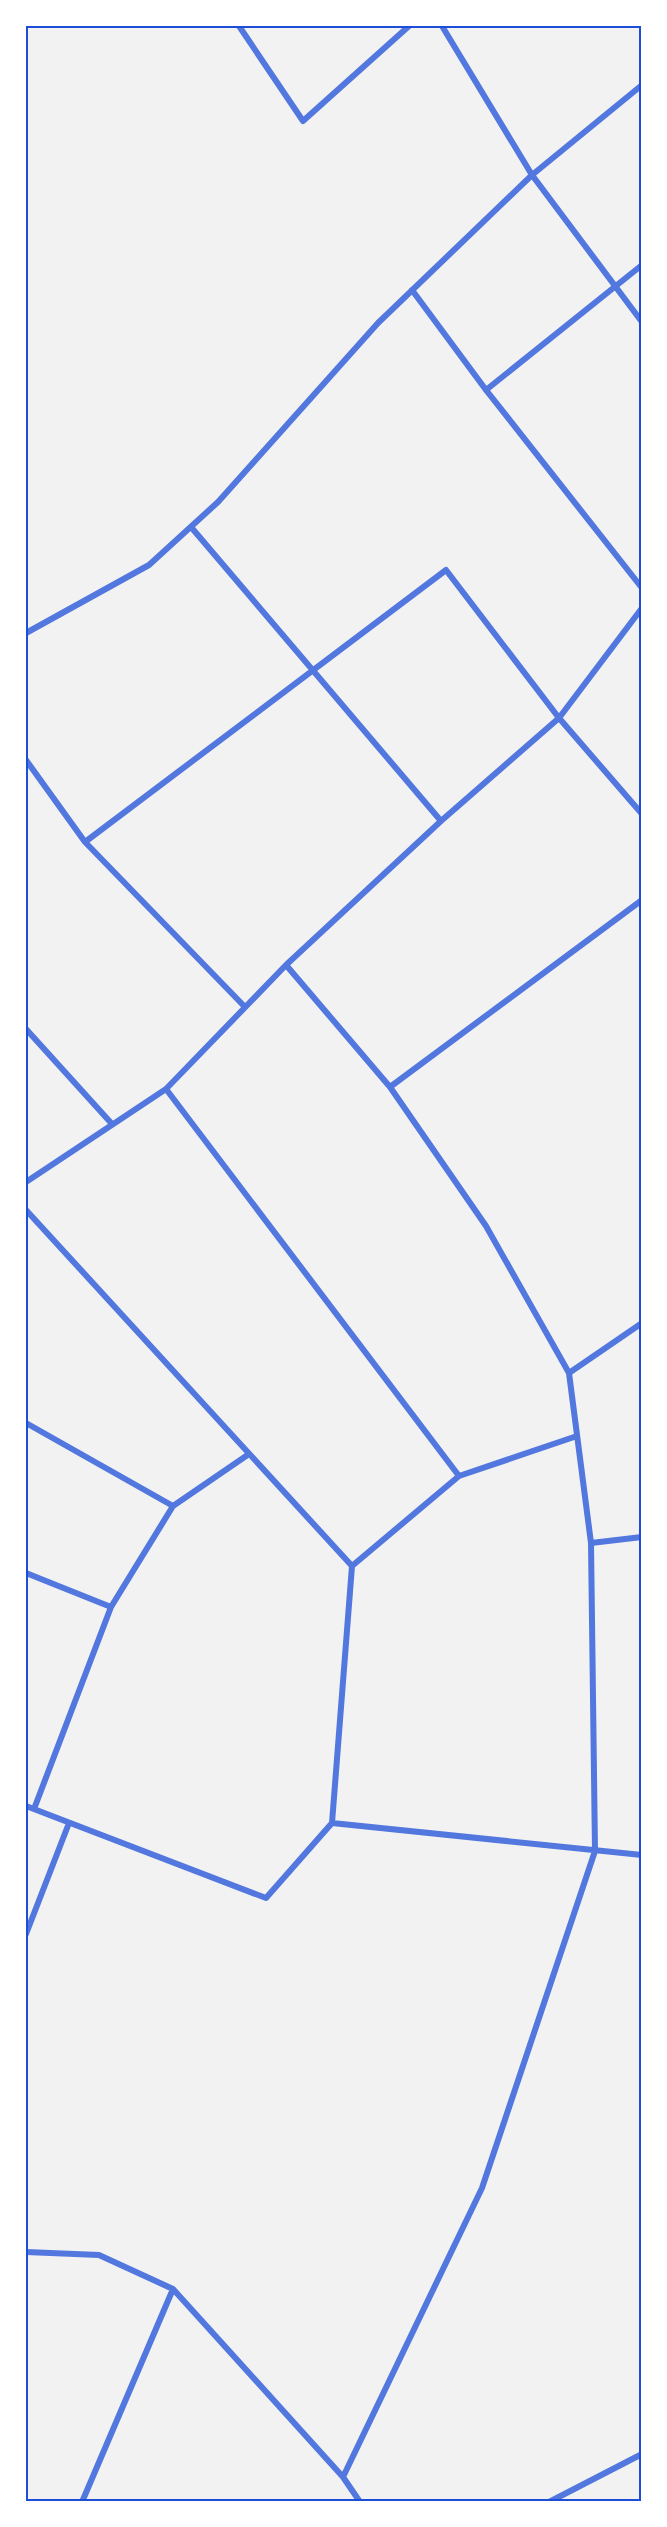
<svg xmlns="http://www.w3.org/2000/svg" width="667" height="2527" font-family="'Nunito Sans',sans-serif">
<style>
.lines{fill:none;stroke-linecap:round;stroke-linejoin:round}
.minor{stroke:#5277de;stroke-width:6}
.neatline{fill:none;stroke:#1d4ed8;stroke-width:2}
</style>
<rect width="100%" height="100%" fill="#f2f2f2"/>
<g class="lines">
<path class="minor" d="M239 26 303 121 409 26
M442 26 532 175 642 322
M412 290 486 390 642 588
M486 390 642 265
M191 527 441 821
M26 633 149 565 218 502 378 323 532 175 642 85
M26 760 85 842 245 1007
M85 842 446 570 559 718 642 814
M286 965 390 1087 486 1226 569 1373 591 1543 595 1851 482 2188 343 2477
M26 1029 112 1124
M390 1087 642 900
M166 1089 459 1476
M26 1182 166 1089 286 965 441 821 559 718 642 608
M26 1210 352 1566 332 1823 266 1898 26 1806
M569 1373 642 1323
M26 1423 173 1506
M591 1543 642 1537
M352 1566 459 1476 577 1436
M26 1573 111 1607
M34 1809 111 1607 173 1506 249 1454
M332 1823 642 1855
M26 1934 69 1823
M26 2252 99 2255 173 2289 343 2477 360 2502
M82 2502 173 2289
M549 2502 642 2454"/>
</g>
<rect width="667" height="2527" fill="none" stroke="#ffffff" stroke-width="54"/>
<rect x="27" y="27" width="613" height="2473" class="neatline"/>
</svg>
